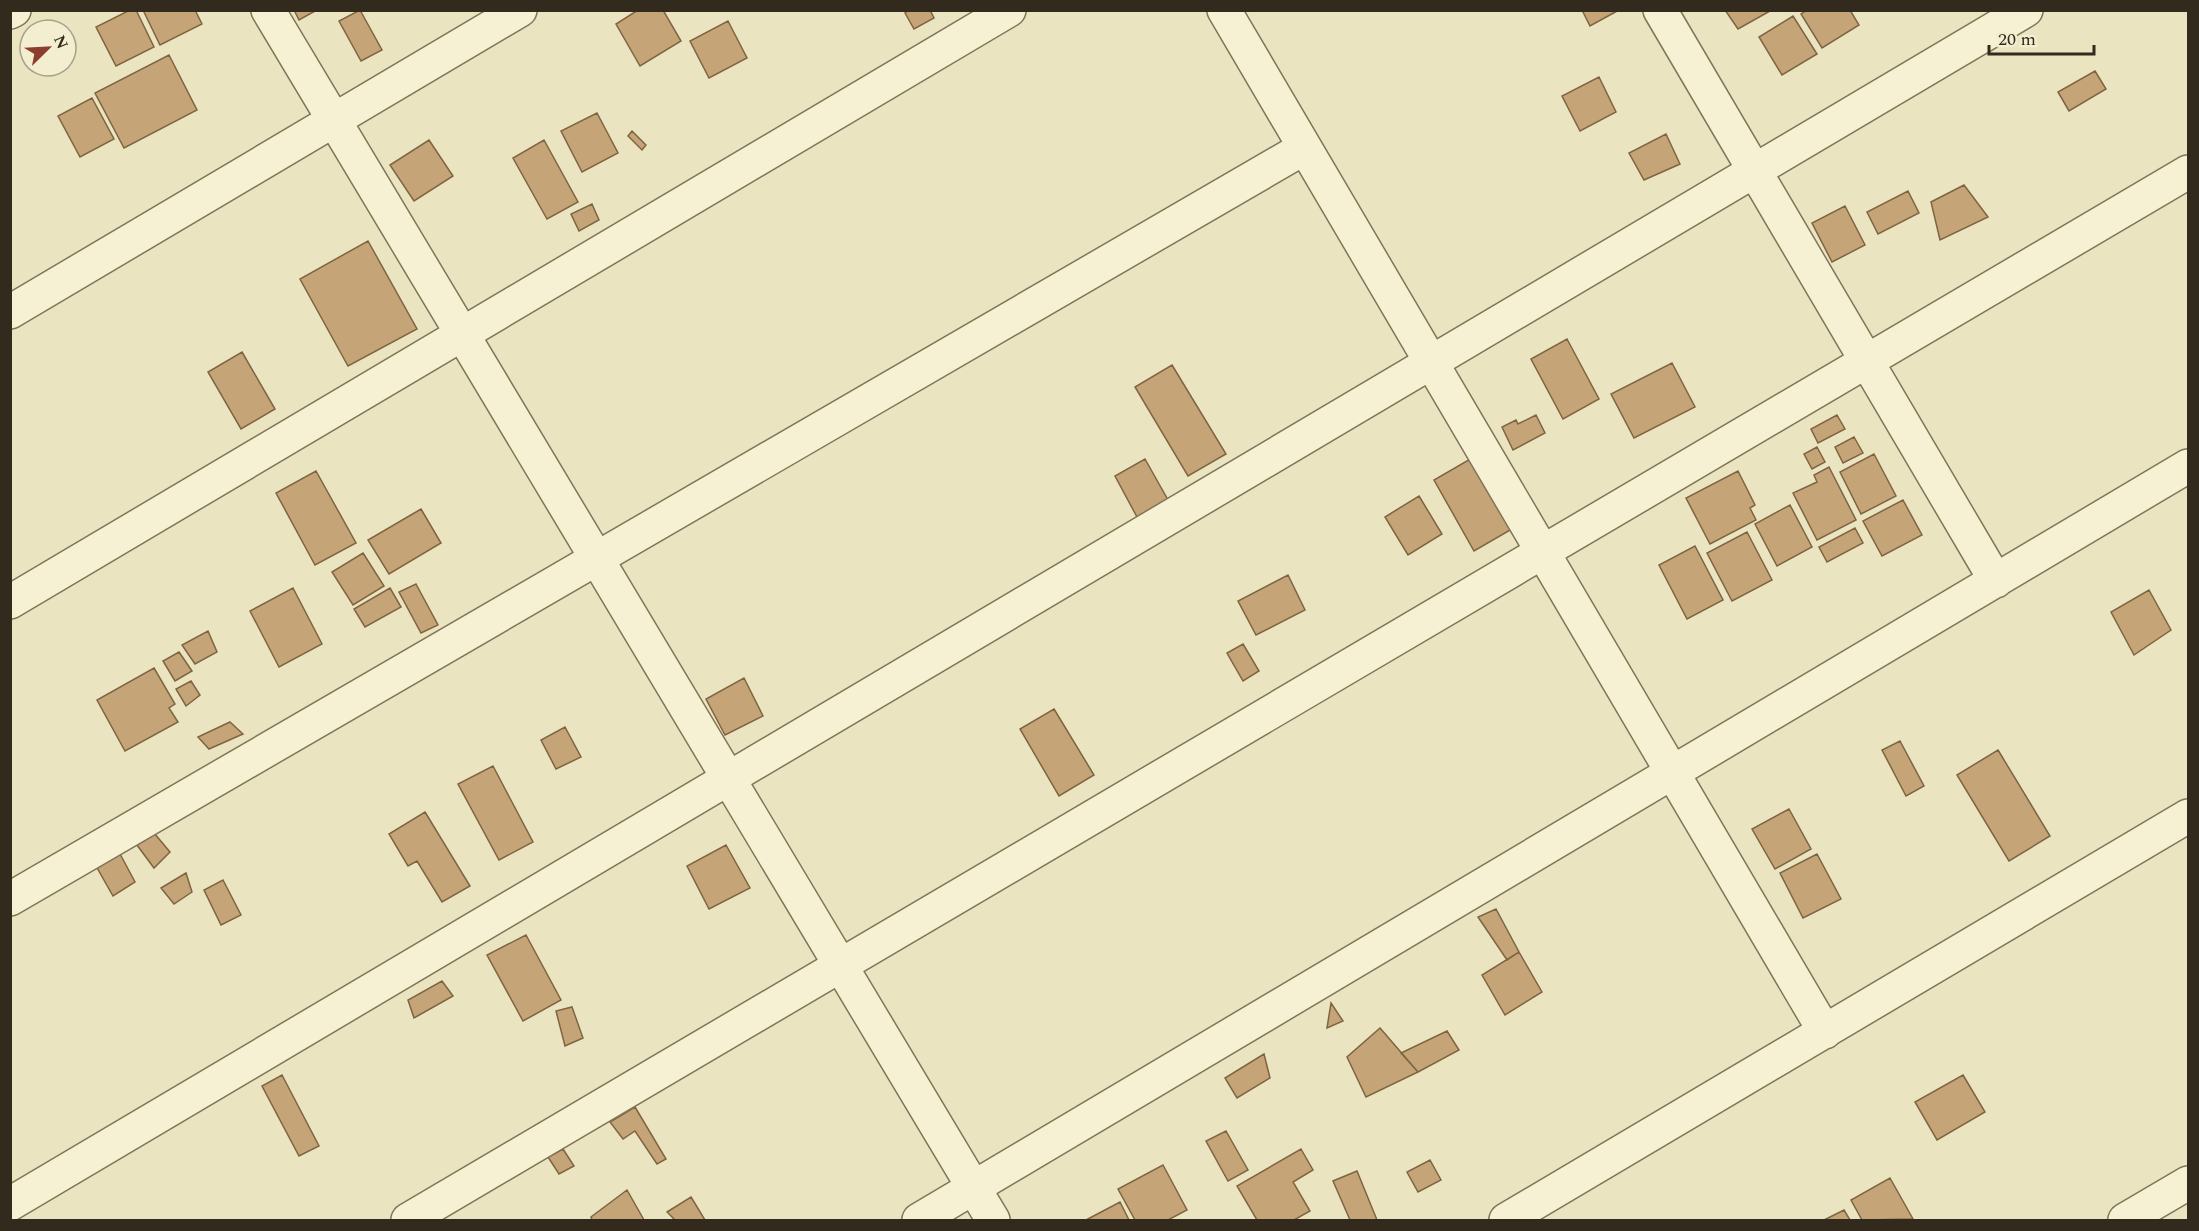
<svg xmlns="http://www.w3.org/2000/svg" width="2199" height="1231" font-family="Spectral,serif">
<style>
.building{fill:#c5a578;stroke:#7f6441;stroke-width:1.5}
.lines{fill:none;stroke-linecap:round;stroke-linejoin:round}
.minor-casing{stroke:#817559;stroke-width:36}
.minor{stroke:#f6f1d2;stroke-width:33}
</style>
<rect width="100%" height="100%" fill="#eae4c0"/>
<path class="building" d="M130 10H136L154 47 116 66 96 27Z
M143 10H195L202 24 160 45Z
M294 10H317L299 20Z
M360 10 382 50 361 61 339 21Z
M638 10H663L681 41 640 66 616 24Z
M909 10H930L934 18 914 29 905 13Z
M1582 10H1619L1590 26Z
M1725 10H1770V11L1738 29Z
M1807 10H1850L1859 25 1822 48 1801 14Z
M1793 16 1817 54 1782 75 1759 37Z
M728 21 747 58 709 78 690 41Z
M169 55 197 110 124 148 95 93Z
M2095 71 2106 89 2069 111 2058 92Z
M1599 77 1616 112 1580 131 1562 96Z
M92 98 114 139 80 157 58 116Z
M597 113 618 153 582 172 561 131Z
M632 131 646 145 642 150 628 136Z
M1666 134 1680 164 1644 180 1629 153Z
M429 140 453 176 414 201 390 165Z
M544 140 578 202 547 219 513 158Z
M1964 185 1988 217 1940 240 1931 202Z
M1908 191 1919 213 1878 234 1867 212Z
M592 204 599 220 579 231 571 214Z
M1845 206 1865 245 1832 262 1812 223Z
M368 241 417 329 348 366 300 279Z
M1567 339 1599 399 1563 419 1531 359Z
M242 352 275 409 241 429 208 372Z
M1672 363 1695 407 1634 438 1611 394Z
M1172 365 1226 454 1188 476 1135 387Z
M1536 415 1545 433 1513 450 1502 427 1516 420 1518 424Z
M1837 415 1845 429 1818 443 1811 429Z
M1854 437 1863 453 1843 463 1835 447Z
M1817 447 1825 462 1812 469 1804 454Z
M1874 454 1896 496 1861 514 1840 472Z
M1472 458 1512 529 1474 551 1434 480Z
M1145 459 1168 500 1137 517 1115 476Z
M1829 467 1856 520 1817 540 1793 493 1817 482 1814 475Z
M316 471 356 543 315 565 276 493Z
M1738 471 1755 505 1750 508 1756 520 1710 544 1686 498Z
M1419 496 1442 534 1408 555 1385 517Z
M1903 500 1922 535 1882 556 1863 521Z
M1790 505 1812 547 1777 566 1755 524Z
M421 509 441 543 389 574 368 540Z
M1855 528 1863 543 1827 562 1819 547Z
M1747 532 1772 580 1732 601 1707 553Z
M1695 546 1723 600 1687 619 1659 565Z
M363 553 384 586 353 605 332 572Z
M1288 575 1305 610 1256 635 1238 601Z
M416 584 438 625 421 633 399 592Z
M293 588 322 644 279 667 250 611Z
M390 588 401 607 365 627 354 609Z
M2149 590 2171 630 2134 655 2111 612Z
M208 631 217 652 195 664 182 645Z
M1243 644 1259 671 1243 681 1227 653Z
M179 652 192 671 175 681 163 661Z
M154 668 175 704 169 708 178 722 125 751 97 700Z
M744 678 763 716 725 735 706 699Z
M191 681 200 695 186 706 176 689Z
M1054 709 1094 775 1059 796 1020 729Z
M230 722 243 734 209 749 198 737Z
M565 727 581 757 556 769 541 740Z
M1900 741 1924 786 1906 796 1882 750Z
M1998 750 2050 836 2009 861 1957 775Z
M493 766 533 842 499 860 458 784Z
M1789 809 1811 849 1775 869 1752 829Z
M425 812 470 886 442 902 417 861 408 866 389 834Z
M149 827 170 852 154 868 134 841Z
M726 845 750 888 709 909 687 866Z
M119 852 135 882 113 896 96 866Z
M1817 854 1841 899 1803 918 1780 873Z
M186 873 192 892 174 904 161 888Z
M223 880 241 915 221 925 204 890Z
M1496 909 1519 952 1507 960 1478 917Z
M526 935 561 1000 523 1021 487 955Z
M1519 952 1542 992 1505 1015 1482 975Z
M442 981 453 996 414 1018 408 1000Z
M1331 1003 1343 1021 1327 1028Z
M572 1007 583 1038 565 1046 556 1011Z
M1380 1028 1418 1072 1366 1097 1347 1057Z
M1447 1031 1459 1050 1418 1072 1401 1053Z
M1264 1054 1270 1078 1237 1098 1225 1078Z
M282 1075 319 1146 299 1156 262 1086Z
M1963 1075 1985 1112 1937 1140 1915 1102Z
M635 1107 666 1159 657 1164 635 1131 623 1139 610 1122Z
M1226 1131 1248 1170 1228 1181 1206 1141Z
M563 1149 574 1166 559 1174 548 1157Z
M1301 1149 1313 1170 1293 1182 1310 1211 1294 1220H1257L1237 1186Z
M1430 1160 1441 1180 1418 1192 1407 1172Z
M1163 1165 1187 1210 1168 1220H1135L1118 1189Z
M1357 1171 1377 1220H1350L1333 1181Z
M1890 1178 1913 1219 1862 1220 1851 1200Z
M627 1190 644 1220H592L591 1217Z
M691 1197 705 1220H675L667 1212Z
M1120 1202 1129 1220H1086Z
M1844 1210 1850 1220H1824Z"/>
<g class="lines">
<defs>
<path id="minor" d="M268 10 993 1220
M1224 10 1825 1032
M1660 10 1996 581
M10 12 14 10
M10 312 520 10
M10 602 1009 10
M10 899 1304 148
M10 1204 2026 10
M408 1220 2188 172
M919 1220 2188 466
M1506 1220 2188 816
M2125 1220 2188 1183"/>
</defs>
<use href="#minor" class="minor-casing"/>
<use href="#minor" class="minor"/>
</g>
<rect width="2199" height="1231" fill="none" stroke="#322b1d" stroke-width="24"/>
<g transform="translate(48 48) rotate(66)"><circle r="28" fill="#f2eecf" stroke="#a5a088" stroke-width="1.5"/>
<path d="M0-4.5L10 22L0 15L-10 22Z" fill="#8c3d2e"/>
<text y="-9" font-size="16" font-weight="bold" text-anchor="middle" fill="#322b1d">N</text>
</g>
<path d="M1989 45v9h105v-9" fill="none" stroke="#322b1d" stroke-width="3"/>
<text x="1998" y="45" font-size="18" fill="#322b1d" stroke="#f2eecf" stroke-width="4.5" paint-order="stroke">20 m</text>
</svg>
